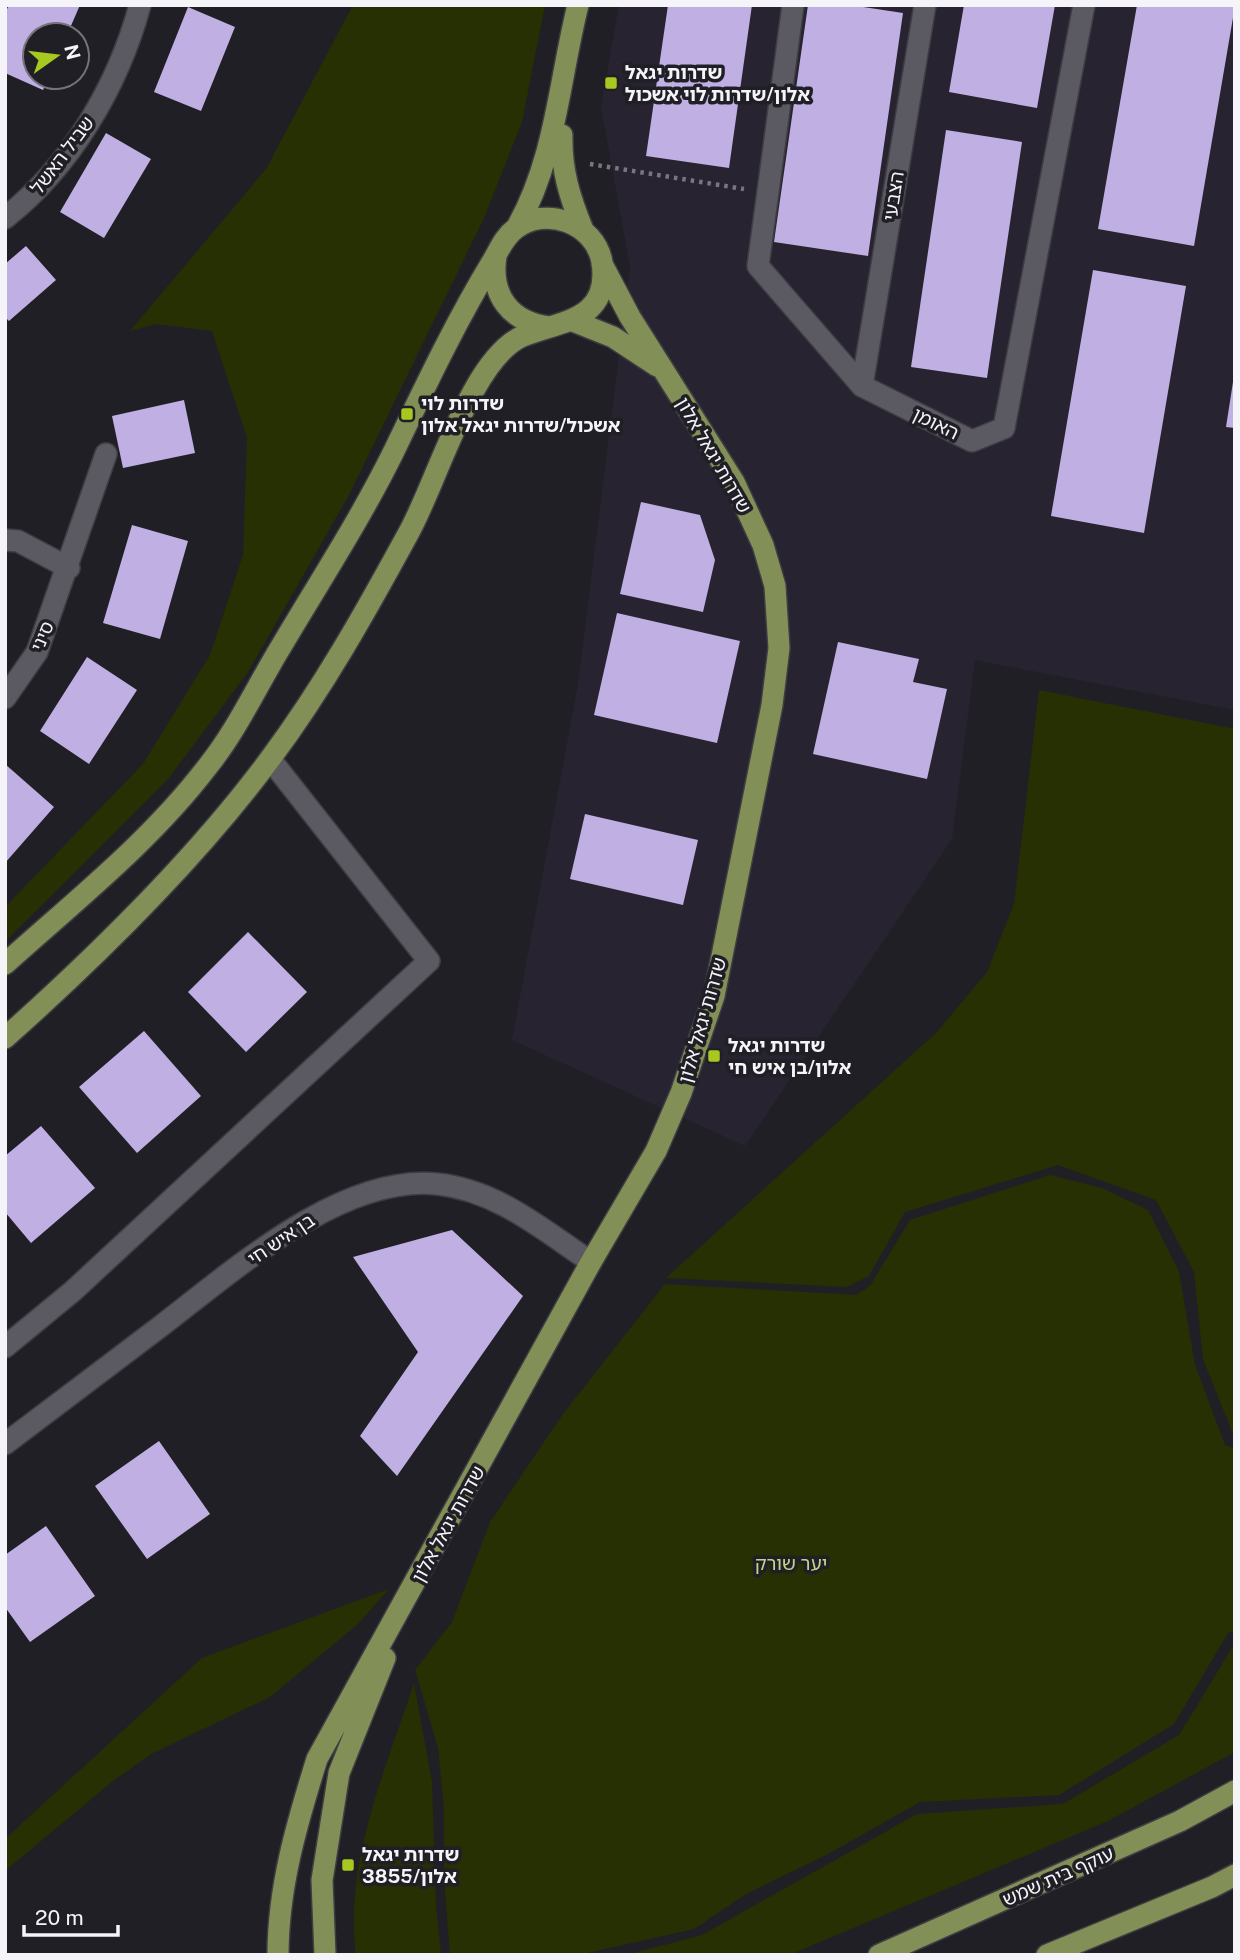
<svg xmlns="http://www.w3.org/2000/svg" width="1240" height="1960" font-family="'Public Sans','Noto Sans Hebrew',sans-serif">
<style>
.built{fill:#282330}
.green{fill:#263003}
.building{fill:#c0afe2}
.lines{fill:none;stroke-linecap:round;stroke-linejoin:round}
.minor-casing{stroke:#3e3d42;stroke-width:24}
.major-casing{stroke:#3e3d42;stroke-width:24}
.path{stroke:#78777d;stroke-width:4.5;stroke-dasharray:3.5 5;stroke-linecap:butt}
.minor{stroke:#5b5961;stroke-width:21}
.major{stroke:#829057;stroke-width:21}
.poi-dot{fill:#a6c821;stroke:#211f26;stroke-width:2.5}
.labels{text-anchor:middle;stroke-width:7;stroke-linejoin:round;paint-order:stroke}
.poi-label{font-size:19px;font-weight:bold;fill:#f5f4f9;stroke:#211f26;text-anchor:start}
.street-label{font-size:19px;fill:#f5f4f9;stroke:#211f26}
.park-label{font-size:19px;fill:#c0d588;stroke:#211f26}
</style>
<rect width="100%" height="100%" fill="#211f26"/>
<path class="built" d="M619 5H1235V710L975 660 952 839 745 1146 512 1040 578 684 630 267 601 107Z"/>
<path class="green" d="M353 5H545L522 122 484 218 349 495 248 672 169 778 5 942V907L143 764 210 655 243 555 247 438 212 331 156 324 130 331 266 169Z
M1039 690 1235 729V1439L1203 1359 1194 1272 1156 1200 1058 1165 905 1212 869 1276 847 1287 666 1278 937 1032 987 972 1014 904Z
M1050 1175 1102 1188 1148 1210 1179 1272 1195 1365 1225 1445 1235 1449V1631L1228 1633 1174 1724 1059 1795 920 1802 830 1853 746 1894 694 1929 578 1955H450L444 1880V1807L438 1748 415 1670 452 1622 490 1522 563 1414 665 1284 856 1295 870 1286 910 1220Z
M389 1589 358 1624 270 1697 153 1753 113 1781 5 1871V1839L202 1658Z
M1235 1643V1752L1108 1821 789 1955H626L702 1935 917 1814 1063 1804 1179 1735Z
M414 1683 432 1782 436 1905 441 1955H356C344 1863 386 1768 414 1683Z"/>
<path class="building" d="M9 5H80L67 35H35V77H49L43 90 5 73V13Z
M668 5H752L729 168 646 156Z
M808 5H850L903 13 868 256 774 242Z
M964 5H1055L1037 108 949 92Z
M1137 5 1235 6 1194 246 1098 229Z
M188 7 235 27 201 111 154 92Z
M946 130 1022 142 987 378 911 367Z
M106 133 151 159 104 238 60 212Z
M26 246 56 280 9 321 5 317V264Z
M1093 270 1186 286 1144 533 1051 516Z
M1233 382H1235V428L1226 427Z
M184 400 195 453 123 468 112 416Z
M641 502 700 515 715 560 703 612 620 594Z
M132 525 188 541 160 639 103 623Z
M617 613 740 641 717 743 594 715Z
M838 642 919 659 913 682 947 689 927 779 813 754Z
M87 657 137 690 89 764 40 731Z
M5 764 54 807 5 863Z
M585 814 698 840 683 905 570 879Z
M248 932 307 992 246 1052 188 992Z
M144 1031 201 1096 137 1153 79 1087Z
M41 1126 95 1188 31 1243 5 1212V1156Z
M452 1230 523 1296 397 1476 360 1436 418 1352 353 1257Z
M159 1441 210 1514 147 1559 95 1486Z
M46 1526 95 1596 30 1642 5 1607V1555Z"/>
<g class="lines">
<defs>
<path id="minor" d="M793 5 758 266 862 386 972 441 1004 428 1084 5
M5 218C71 166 118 86 140 5
M862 386 925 5
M5 540 18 541 69 568
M5 698 37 652 106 454
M5 1347 73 1291 429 961 270 759
M5 1444C57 1405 109 1365 161 1326 233 1271 341 1174 437 1184 497 1190 543 1230 591 1262"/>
<path id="major" d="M562 135C561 170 570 198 583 230
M517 227C556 157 559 81 578 5
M496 256C490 295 510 322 549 327
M573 321 613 337 657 366
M5 964C75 901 151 841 208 766 237 730 258 684 282 645 320 581 361 518 394 451 425 387 455 323 492 262 499 251 503 238 515 229 545 205 595 223 602 262 611 321 560 321 523 336 471 358 437 483 408 534 366 611 323 688 270 759 196 859 98 955 5 1038
M278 1955C278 1887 297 1823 317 1759L591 1262 656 1151 681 1093 714 996 772 705 779 648 775 586 763 545 734 482 630 317 602 264
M325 1955 322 1880 339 1773 385 1658
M879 1955 1180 1821 1235 1791
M1047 1955 1212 1887 1235 1875"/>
</defs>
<use href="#minor" class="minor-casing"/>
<use href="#major" class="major-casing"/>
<path class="path" d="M590 164 744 189"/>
<use href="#minor" class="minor"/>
<use href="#major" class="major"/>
</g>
<g class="poi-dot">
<rect x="604" y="76" width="14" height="14" rx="3.5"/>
<rect x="400" y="407" width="14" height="14" rx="3.5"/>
<rect x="707" y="1049" width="14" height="14" rx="3.5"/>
<rect x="341" y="1858" width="14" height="14" rx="3.5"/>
</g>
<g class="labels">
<g class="poi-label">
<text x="625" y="79">שדרות יגאל<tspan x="625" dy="22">אלון/שדרות לוי אשכול</tspan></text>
<text x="421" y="410">שדרות לוי<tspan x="421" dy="22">אשכול/שדרות יגאל אלון</tspan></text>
<text x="728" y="1052">שדרות יגאל<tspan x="728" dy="22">אלון/בן איש חי</tspan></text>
<text x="362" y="1861">שדרות יגאל<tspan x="362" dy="22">אלון/3855</tspan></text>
</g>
<g class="street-label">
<text transform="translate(62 155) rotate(-53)" y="7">שביל האשל</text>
<text transform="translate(893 196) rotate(-81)" y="7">הצבעי</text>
<text transform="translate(936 423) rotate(26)" y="7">האומן</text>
<text transform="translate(714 455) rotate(60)" y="7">שדרות יגאל אלון</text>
<text transform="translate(42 636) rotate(-67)" y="7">סיני</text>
<text transform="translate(702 1020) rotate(-74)" y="7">שדרות יגאל אלון</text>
<text transform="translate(281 1239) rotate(-34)" y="7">בן איש חי</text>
<text transform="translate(448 1524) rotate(-61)" y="7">שדרות יגאל אלון</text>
<text transform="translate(1058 1876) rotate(-24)" y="7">עוקף בית שמש</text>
</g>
<g class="park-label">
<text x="791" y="1570">יער שורק</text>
</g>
</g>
<rect width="1240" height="1960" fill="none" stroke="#f5f4f9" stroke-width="14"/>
<g transform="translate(56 56) rotate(76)"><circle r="33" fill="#211f26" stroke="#76747a" stroke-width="2"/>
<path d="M0-5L12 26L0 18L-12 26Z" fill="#a6c821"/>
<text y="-10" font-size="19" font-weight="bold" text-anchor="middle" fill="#f5f4f9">N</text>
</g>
<path d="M24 1925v10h94v-10" fill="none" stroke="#f5f4f9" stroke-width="3.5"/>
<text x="35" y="1925" font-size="21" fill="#f5f4f9" stroke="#211f26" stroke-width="5" paint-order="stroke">20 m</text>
</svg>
